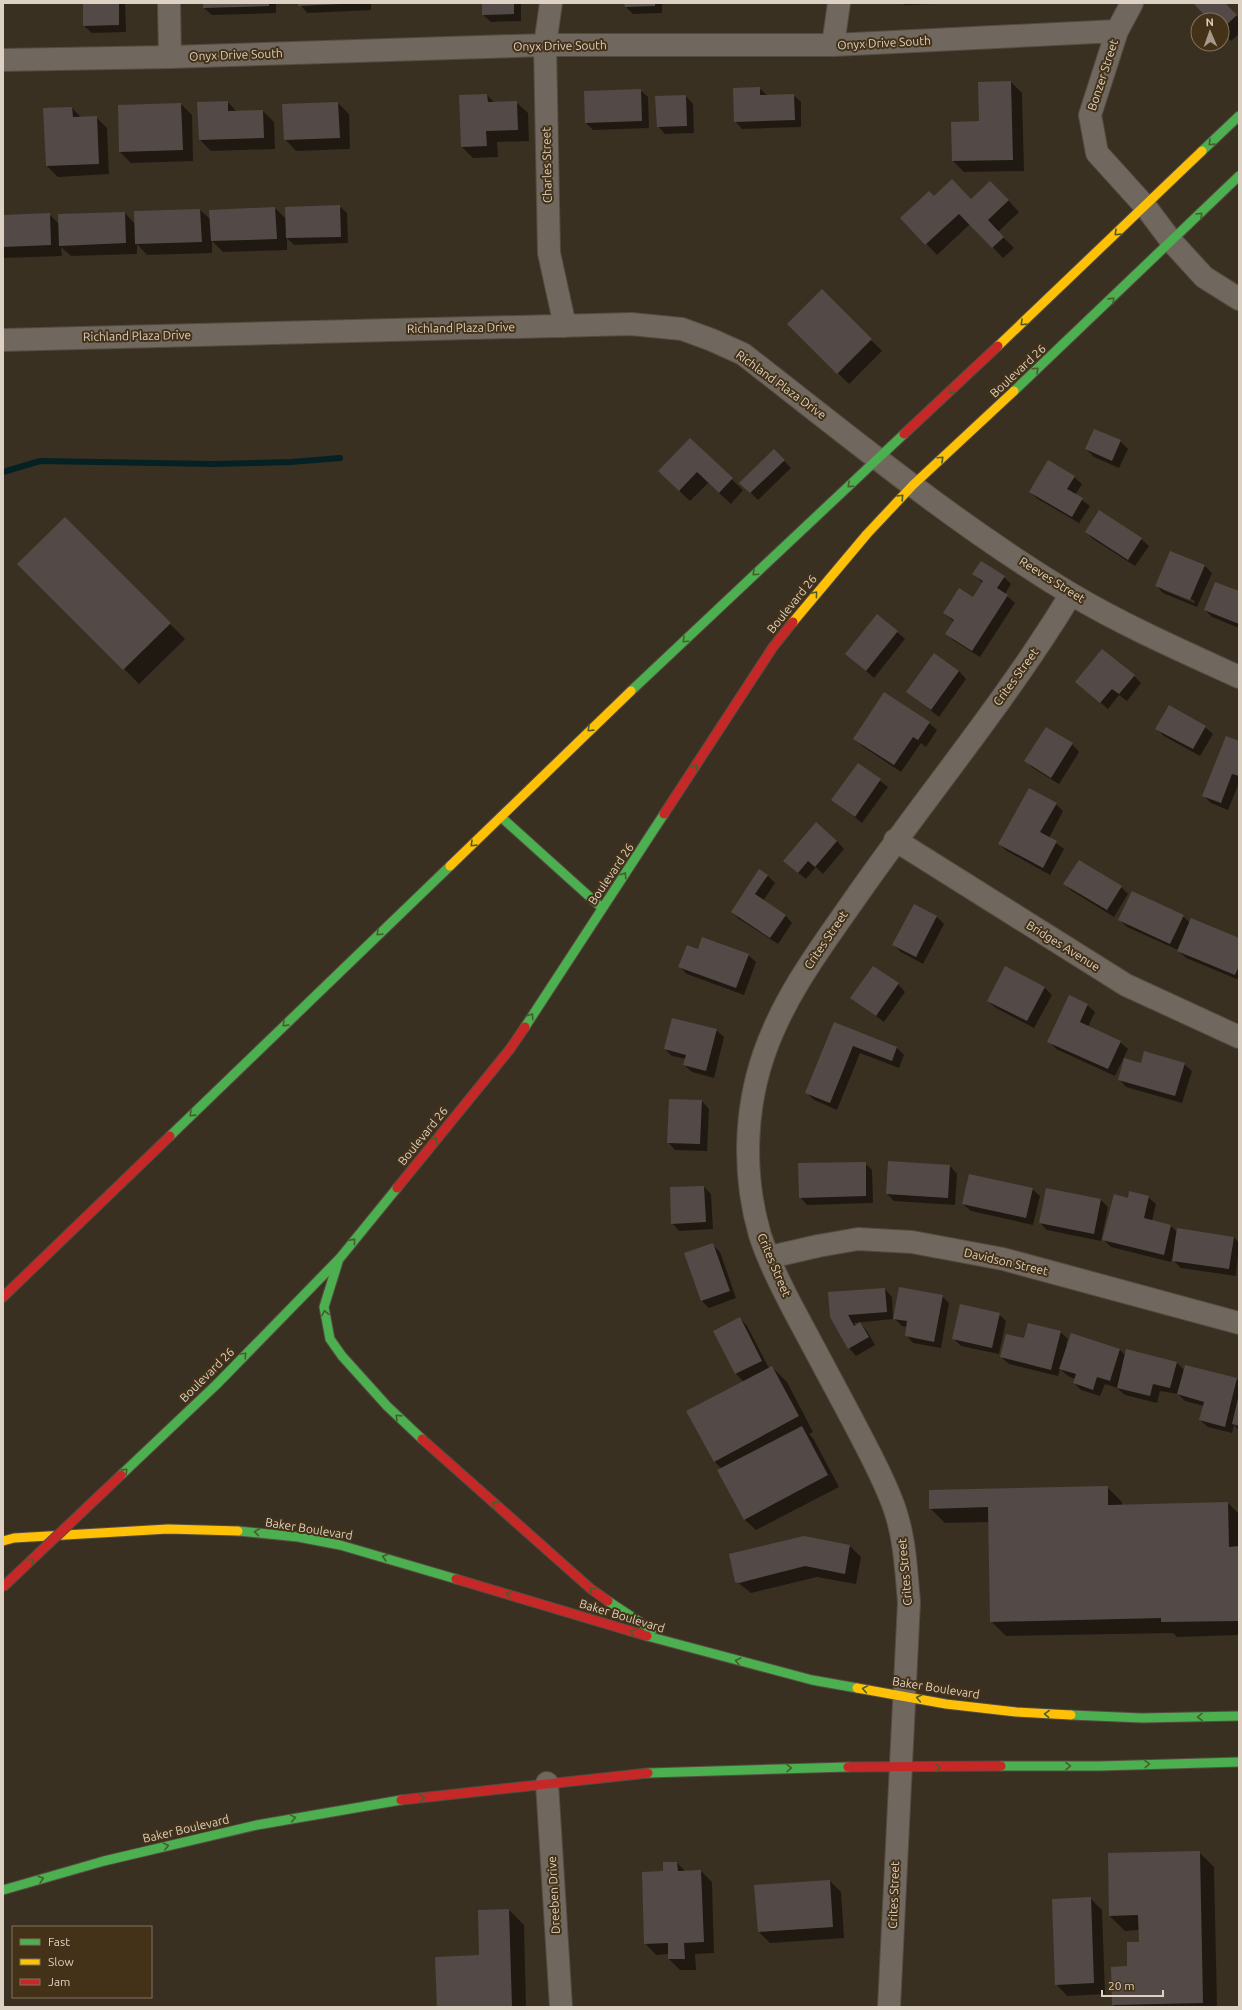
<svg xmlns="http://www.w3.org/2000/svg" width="1242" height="2010" font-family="Ubuntu,sans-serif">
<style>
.shadow{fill:#0007;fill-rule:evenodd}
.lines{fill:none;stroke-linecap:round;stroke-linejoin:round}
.stream{stroke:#062123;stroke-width:6}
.building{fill:#534a47}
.street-casing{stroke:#554c40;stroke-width:24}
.fast-casing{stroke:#554c40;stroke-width:11}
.slow-casing{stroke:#554c40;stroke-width:11}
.jam-casing{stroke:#554c40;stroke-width:11}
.street{stroke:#70685e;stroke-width:22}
.fast{stroke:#4caf50;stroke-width:9}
.slow{stroke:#ffc107;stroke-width:9}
.jam{stroke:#c62828;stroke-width:9}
.fast-bridge-casing{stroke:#554c40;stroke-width:11;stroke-linecap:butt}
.jam-bridge-casing{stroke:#554c40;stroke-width:11;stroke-linecap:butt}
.fast-bridge{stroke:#4caf50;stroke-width:9}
.jam-bridge{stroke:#c62828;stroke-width:9}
.oneway{stroke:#475e2c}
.labels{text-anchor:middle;stroke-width:4;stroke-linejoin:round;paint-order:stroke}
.street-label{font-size:12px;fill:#ddd1c3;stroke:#443218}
</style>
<rect width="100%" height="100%" fill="#3a3022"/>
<path class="shadow" d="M84 3H125L126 32 92 33 84 26Z
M204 3H276V13L212 15 204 8Z
M299 3H371V10L307 13Z
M483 3H521V21L491 22 483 15Z
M625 3H662V13L633 14 626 7Z
M902 3H936V4L904 5Z
M1194 3H1224L1239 18V34L1231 41 1222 32V20H1210Z
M1011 82 1022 93 1024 171 964 172 953 161 980 122Z
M759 88 767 95H793L801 102V127L742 129 735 121Z
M640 90 648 97 649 128 593 130 586 123Z
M487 95 495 103 516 102 528 113 529 141 497 142 498 157 473 158 462 147Z
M686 96 693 104 694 133 665 134 658 126Z
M228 102 237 112 263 111 274 122 275 149 211 151 200 140 198 103Z
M338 103 349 114 350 149 296 151 285 139 283 105Z
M181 104 192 115 193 161 131 163 120 152Z
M72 108 82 118 96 117 107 128 109 174 58 177 47 166Z
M1002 193 1019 212 998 232 1014 248 1003 258 970 224 937 255 902 218 934 197 971 200Z
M339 206 347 213 348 243 294 245 287 238V250L223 252 212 241V253L147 255 137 244V254L71 256 61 247 62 256 3 258V216L49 214 59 224 125 213 135 224V211L200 210 211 220 275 208 286 219Z
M822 291 882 351 849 384 788 324Z
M690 439 743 490 731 504 708 483 690 501 670 482Z
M1120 441 1128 449 1119 468 1094 457 1086 449Z
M774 450 791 468 758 500 741 483Z
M1074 477 1082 484 1075 495 1090 506 1079 523 1038 499 1030 492Z
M65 518 185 639 139 684 19 564Z
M1086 532 1141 539 1149 546 1135 566 1093 539Z
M1170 552 1205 566 1212 573 1197 607 1163 593 1156 585ZM1163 588 1195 601 1194 603 1163 590Z
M974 574 1004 577 1011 584 1005 594 1015 603 980 657 954 641 947 634 954 622 944 613 973 598 983 583Z
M1239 592V628L1212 617 1205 610Z
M897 632 905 639 874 678 847 654Z
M959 671 966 679 939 717 907 692Z
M1134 676 1141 683 1127 701 1119 695 1108 709 1077 682Z
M884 693 929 723 937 730 926 747 921 743 901 772 862 746 854 738Z
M1205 727 1213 734 1200 756 1164 736 1157 729Z
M1239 742V783L1228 810 1211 803 1203 795Z
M1072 744 1079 752 1059 784 1033 768 1026 761Z
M858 764 888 787 862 823 832 800Z
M1056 804 1063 811 1049 838 1064 849 1050 875 1007 851 999 844Z
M837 841 844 849 823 874 816 867 806 879 792 868Z
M768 876 775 883 763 901 785 915 792 923 778 944 739 919 732 912Z
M1065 884 1121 887 1128 894 1114 917 1072 891Z
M1183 916 1190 923 1239 940V980L1186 958 1178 950 1127 927 1119 919Z
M937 917 944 924 923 964 901 952 893 945Z
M698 950 748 955 756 962 744 995 687 974 680 967Z
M898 984 905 992 884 1022 851 998Z
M1044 987 1052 995 1034 1028 996 1008 988 1001Z
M1087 1005 1095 1012 1088 1027 1120 1042 1128 1049 1115 1076 1056 1049 1049 1041Z
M835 1023 897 1048 904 1055 899 1068 860 1053 837 1110 814 1100 807 1093Z
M716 1030 724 1037 714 1078 692 1072 684 1065 686 1059 672 1056 665 1049Z
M1142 1064H1184L1192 1071 1182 1103 1126 1087 1119 1079Z
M702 1101 709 1109 707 1151 675 1150 668 1142Z
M865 1163 872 1170 873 1203 807 1205 800 1197Z
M950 1166 957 1174 955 1205 894 1201 887 1194Z
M704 1187 711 1194 713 1229 679 1231 672 1223Z
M1032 1189 1040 1196 1033 1225 971 1211 963 1204Z
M1047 1189 1101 1200 1108 1207 1101 1241 1047 1230 1040 1223Z
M1148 1197 1156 1204 1152 1221 1171 1226 1178 1233 1234 1237 1239 1243 1236 1276 1181 1268 1172 1259 1171 1262 1111 1247 1104 1240 1128 1199Z
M712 1244 720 1252 736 1298 709 1308 702 1301Z
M885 1289 892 1297 893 1319 854 1323 856 1326 860 1323 867 1331 875 1345 856 1356 849 1348 831 1316Z
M942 1296 949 1303 941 1348 913 1343 906 1335 907 1327 902 1326 895 1319Z
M999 1314 1006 1321 999 1354 961 1346 954 1339Z
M740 1318 747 1326 769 1368 772 1367 787 1382 813 1432 809 1434 813 1438 839 1487 756 1530 744 1519 722 1469 715 1462 744 1382 736 1374Z
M1060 1332 1068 1339 1066 1345H1068L1120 1350 1126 1356 1176 1362 1184 1370 1185 1366 1237 1379 1239 1382V1430L1234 1425 1232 1433 1208 1427 1200 1420 1204 1406 1185 1401 1178 1394 1160 1391 1157 1403 1125 1395 1117 1388 1105 1384 1100 1396 1081 1390 1074 1383 1075 1379 1068 1376 1060 1369 1058 1376 1009 1364 1001 1357 1024 1340Z
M1107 1487 1122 1502V1505L1228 1503 1239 1514V1635L1177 1637 1173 1633 1006 1636 991 1621 989 1522 945 1523 930 1508Z
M805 1538 850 1546 861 1557 856 1584 817 1577 751 1593 736 1581Z
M1199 1852 1214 1867 1217 2007H1115L1113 2004 1140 1943 1139 1930 1125 1931 1110 1916Z
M677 1863 685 1871H701L712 1882 714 1953 695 1954 696 1970H680L669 1959V1954L656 1955 645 1943 664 1872Z
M830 1881 841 1892 844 1938 770 1943 759 1932 755 1886Z
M1090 1898 1102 1910 1105 1994 1067 1996 1056 1984Z
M509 1910 524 1925 526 2007H438L480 1956Z"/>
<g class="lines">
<path class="stream" d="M3 472 40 461 213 464 291 462 340 458"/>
</g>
<path class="building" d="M83 3H119V25L83 26Z
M203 3H269V6L203 8Z
M298 3H341V4L298 6Z
M482 3H514V14L482 15Z
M624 3H655V6L625 7Z
M1193 3H1225L1237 15 1222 29V20H1209Z
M1011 81 1013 160 952 161 951 122 979 121 978 82Z
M760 87V95L794 94 795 120 734 122 733 88Z
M641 89 642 121 585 123 584 91Z
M487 94 488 102 517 101 518 130 486 131 487 146 461 147 459 95Z
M686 95 687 126 657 127 655 96Z
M228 101V111L263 110 264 138 199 140 197 102Z
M338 102 340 138 284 140 282 104Z
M181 103 183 150 119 152 118 105Z
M72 107 73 117 97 116 99 164 46 166 43 108Z
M952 179 971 199 990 181 1009 200 988 220 1004 237 992 248 959 214 925 245 900 218 929 191 934 196Z
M340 205 341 237 286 238 285 207Z
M275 207 277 239 211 241 209 210Z
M200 209 202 242 135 244 134 211Z
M125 212 126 243 59 246 58 214Z
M50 213 51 245 3 247V215Z
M822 289 872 339 837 374 787 324Z
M1094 429 1121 440 1112 461 1085 449Z
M690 438 733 478 719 493 697 472 679 491 658 471Z
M774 449 785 460 750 493 739 483Z
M1048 460 1075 476 1067 489 1083 498 1072 517 1029 492Z
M1099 510 1142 538 1128 560 1085 532Z
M65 517 171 623 123 670 17 564Z
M1170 551 1205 565 1190 600 1155 586Z
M981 561 1005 576 997 588 1008 595 972 651 945 634 954 620 943 613 959 588 973 597 983 581 972 574Z
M1215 582 1239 591V624L1204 610Z
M877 614 898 631 866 671 845 654Z
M1102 649 1135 675 1119 694 1112 689 1100 703 1075 682Z
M934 653 959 671 931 710 906 692Z
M884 692 930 722 918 740 913 737 894 765 853 739Z
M1169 705 1206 726 1193 749 1155 729Z
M1046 727 1073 743 1051 778 1024 761Z
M1226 736 1239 741V776L1232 774 1221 803 1202 796Z
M858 763 881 779 855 817 831 800Z
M1029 788 1057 803 1040 832 1057 841 1043 868 998 844Z
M816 822 837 841 815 867 808 861 798 873 783 861Z
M1079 860 1122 886 1107 910 1063 884Z
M759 869 768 875 755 894 786 915 770 938 731 912Z
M1132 891 1184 915 1170 944 1118 920Z
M914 904 937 916 916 957 892 945Z
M1191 918 1239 938V966L1235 975 1177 951Z
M702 937 749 954 736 988 678 967 687 945 698 949Z
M873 966 899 983 876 1016 850 998Z
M1005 966 1045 987 1027 1021 987 1001Z
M1069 995 1088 1004 1080 1022 1121 1041 1108 1069 1047 1042Z
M672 1018 717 1029 706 1071 683 1065 686 1055 664 1049Z
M834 1022 897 1047 892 1061 853 1046 830 1103 805 1093Z
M1144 1051 1185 1063 1175 1096 1118 1080 1124 1058 1141 1063Z
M669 1099 702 1100 700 1144 667 1143Z
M888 1161 950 1165 948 1198 886 1194Z
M866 1162V1196L799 1198 798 1163Z
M969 1174 1033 1188 1026 1218 962 1204Z
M704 1186 706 1222 671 1224 670 1187Z
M1046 1188 1101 1199 1094 1234 1039 1223Z
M1129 1191 1149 1196 1144 1218 1171 1225 1164 1255 1102 1240 1114 1194 1128 1198Z
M1177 1228 1234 1237 1229 1269 1172 1261Z
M713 1243 730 1291 701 1301 684 1253Z
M899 1287 943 1295 934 1342 905 1336 907 1321 893 1319Z
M885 1288 887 1312 848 1315 854 1326 860 1322 869 1337 848 1349 830 1317 828 1292Z
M960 1304 1000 1313 992 1348 952 1339Z
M740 1317 762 1361 735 1374 713 1331Z
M1028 1323 1061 1331 1051 1370 1000 1357 1006 1334 1024 1338Z
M1071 1333 1120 1349 1110 1381 1097 1377 1093 1390 1073 1383 1076 1374 1059 1369Z
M1126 1349 1177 1362 1170 1388 1153 1384 1150 1396 1117 1388Z
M1185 1365 1237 1378 1225 1427 1199 1420 1204 1402 1177 1394Z
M772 1366 799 1416 714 1462 686 1411Z
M1239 1394V1426L1232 1424Z
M802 1426 828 1475 744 1520 717 1470Z
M1108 1486V1505L1228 1502 1229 1547 1239 1546V1621L1161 1622V1618L990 1622 988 1507 929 1509V1490Z
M804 1536 850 1545 845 1574 805 1566 739 1583 735 1582 729 1554Z
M1200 1851 1203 2003 1112 2005 1111 1967 1127 1966V1942H1139L1138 1915 1109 1916 1108 1853Z
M663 1862H677L678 1871 701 1870 704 1942 684 1943 685 1959H668V1943L644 1944 642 1872 663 1871Z
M830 1880 833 1927 758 1932 754 1885Z
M1091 1897 1094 1983 1055 1985 1052 1899Z
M509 1909 512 2007H437L435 1957 479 1955 478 1910Z"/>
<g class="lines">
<defs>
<path id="street" d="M169 3 170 57
M551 3 545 45 549 253 565 326
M1132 3 1117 31 1090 115 1097 153 1145 206 1172 242 1204 277 1239 299
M833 45 839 3
M3 60 170 57 545 45H833L1117 31
M3 340 631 324 682 329 712 340 743 354C850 437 955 524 1071 594 1125 626 1182 651 1239 677
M895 840 1126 985 1239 1037
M770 1257 818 1246 858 1239 912 1242 1003 1259 1239 1323
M547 1783 561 2007
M889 2007 909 1602C906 1570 905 1538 894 1507 883 1476 867 1448 852 1419 834 1385 816 1352 798 1318 784 1292 769 1263 760 1235 743 1177 744 1112 764 1054 784 996 821 947 856 897 927 795 1007 700 1071 594"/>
<path id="fast" d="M1202 151 1239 116
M1014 391 1239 176
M631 691 904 434
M501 817 602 908
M525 1027 664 814
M170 1136 450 866
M338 1262 324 1307 330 1339 342 1356 387 1406 422 1439
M217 1384 340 1258 397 1188
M238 1531 298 1537 340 1545 456 1579
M608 1601 652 1630
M647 1636 812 1680 857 1688
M1071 1715 1142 1718 1239 1716
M1001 1766H1100L1239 1762
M648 1773 848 1767
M3 1890 104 1861 257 1825 401 1800"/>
<path id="slow" d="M998 346 1202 151
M793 622 867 534 913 485 1014 391
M450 866 631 691
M3 1541 14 1538 168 1529 238 1531
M857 1688 946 1704 1016 1712 1071 1715"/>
<path id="jam" d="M904 434 998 346
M664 814 773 647 793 622
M397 1188 510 1049 525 1027
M3 1297 170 1136
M422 1439 591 1589 608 1601
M456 1579 647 1636
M848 1767 1001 1766
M401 1800 648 1773"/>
</defs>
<use href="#street" class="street-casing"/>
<use href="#fast" class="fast-casing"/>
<use href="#slow" class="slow-casing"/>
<use href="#jam" class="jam-casing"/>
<use href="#street" class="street"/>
<use href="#fast" class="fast"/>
<use href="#slow" class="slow"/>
<use href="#jam" class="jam"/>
<defs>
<path id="fast-bridge" d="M121 1475 217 1384"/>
<path id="jam-bridge" d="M3 1587 121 1475"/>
</defs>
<use href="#fast-bridge" class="fast-bridge-casing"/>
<use href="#jam-bridge" class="jam-bridge-casing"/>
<use href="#fast-bridge" class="fast-bridge"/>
<use href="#jam-bridge" class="jam-bridge"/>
</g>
<defs><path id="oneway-chevron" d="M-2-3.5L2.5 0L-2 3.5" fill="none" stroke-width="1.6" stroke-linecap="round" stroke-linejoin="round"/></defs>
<g class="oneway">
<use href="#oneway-chevron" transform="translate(1211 143) rotate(136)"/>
<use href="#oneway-chevron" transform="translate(1200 215) rotate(-45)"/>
<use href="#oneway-chevron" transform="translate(1117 233) rotate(136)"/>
<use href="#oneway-chevron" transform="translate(1112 300) rotate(-44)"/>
<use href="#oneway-chevron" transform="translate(1023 323) rotate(136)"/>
<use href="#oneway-chevron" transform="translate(1036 370) rotate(-43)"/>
<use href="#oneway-chevron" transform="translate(951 391) rotate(137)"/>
<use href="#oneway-chevron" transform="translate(941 459) rotate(-43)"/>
<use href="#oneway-chevron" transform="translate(850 485) rotate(138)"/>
<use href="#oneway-chevron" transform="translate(901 497) rotate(-46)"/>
<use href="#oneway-chevron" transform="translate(755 573) rotate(137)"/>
<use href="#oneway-chevron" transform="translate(815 594) rotate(-50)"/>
<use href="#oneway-chevron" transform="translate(685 640) rotate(137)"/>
<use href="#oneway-chevron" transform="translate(590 729) rotate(136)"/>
<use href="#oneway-chevron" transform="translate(695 767) rotate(-57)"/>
<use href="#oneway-chevron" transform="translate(473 844) rotate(136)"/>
<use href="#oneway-chevron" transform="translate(624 875) rotate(-56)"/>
<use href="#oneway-chevron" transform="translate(379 933) rotate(136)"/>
<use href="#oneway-chevron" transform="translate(531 1016) rotate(-57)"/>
<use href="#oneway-chevron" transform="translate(285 1024) rotate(136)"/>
<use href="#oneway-chevron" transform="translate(192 1114) rotate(136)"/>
<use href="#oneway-chevron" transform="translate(435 1140) rotate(-51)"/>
<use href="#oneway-chevron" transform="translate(353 1241) rotate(-51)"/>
<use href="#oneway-chevron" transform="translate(325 1313) rotate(-100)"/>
<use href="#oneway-chevron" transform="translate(244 1355) rotate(-47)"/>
<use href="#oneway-chevron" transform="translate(398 1417) rotate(-136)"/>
<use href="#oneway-chevron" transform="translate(125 1471) rotate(-44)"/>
<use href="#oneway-chevron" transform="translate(495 1504) rotate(-138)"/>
<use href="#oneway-chevron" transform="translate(257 1532) rotate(-172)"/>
<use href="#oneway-chevron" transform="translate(385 1557) rotate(-163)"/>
<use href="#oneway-chevron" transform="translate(31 1561) rotate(-44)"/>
<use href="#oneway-chevron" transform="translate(592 1590) rotate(-143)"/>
<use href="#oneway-chevron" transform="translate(509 1594) rotate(-163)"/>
<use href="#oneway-chevron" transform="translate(633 1632) rotate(-163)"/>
<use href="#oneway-chevron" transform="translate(738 1661) rotate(-166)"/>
<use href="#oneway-chevron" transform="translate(865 1689) rotate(-170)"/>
<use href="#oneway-chevron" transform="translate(919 1698) rotate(-169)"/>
<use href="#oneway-chevron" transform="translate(1047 1714) rotate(-177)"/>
<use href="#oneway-chevron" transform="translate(1200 1717) rotate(179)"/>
<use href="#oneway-chevron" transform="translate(1147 1764) rotate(-2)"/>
<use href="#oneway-chevron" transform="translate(1068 1766) rotate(-1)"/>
<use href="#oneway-chevron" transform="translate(789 1768) rotate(-1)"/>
<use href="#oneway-chevron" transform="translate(938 1768) rotate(-1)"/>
<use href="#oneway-chevron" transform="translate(422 1798) rotate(-6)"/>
<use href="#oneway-chevron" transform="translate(293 1818) rotate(-10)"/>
<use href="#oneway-chevron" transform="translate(166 1846) rotate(-13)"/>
<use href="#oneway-chevron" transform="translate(41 1879) rotate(-16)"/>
</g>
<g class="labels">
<g class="street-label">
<text transform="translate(884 43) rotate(-3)" y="4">Onyx Drive South</text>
<text transform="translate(560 46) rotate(-1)" y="4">Onyx Drive South</text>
<text transform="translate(236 55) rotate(-2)" y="4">Onyx Drive South</text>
<text transform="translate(1103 75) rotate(-72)" y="4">Bonzer Street</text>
<text transform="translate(547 165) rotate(-91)" y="4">Charles Street</text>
<text transform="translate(461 328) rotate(-1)" y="4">Richland Plaza Drive</text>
<text transform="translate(137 336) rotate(-1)" y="4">Richland Plaza Drive</text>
<text transform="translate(1018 371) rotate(-43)" y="4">Boulevard 26</text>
<text transform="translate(781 385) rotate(36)" y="4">Richland Plaza Drive</text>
<text transform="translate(1052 580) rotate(32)" y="4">Reeves Street</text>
<text transform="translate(792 604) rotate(-51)" y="4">Boulevard 26</text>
<text transform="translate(1016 677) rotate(-54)" y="4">Crites Street</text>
<text transform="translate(611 874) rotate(-56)" y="4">Boulevard 26</text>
<text transform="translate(826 940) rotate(-56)" y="4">Crites Street</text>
<text transform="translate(1063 946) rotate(32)" y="4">Bridges Avenue</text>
<text transform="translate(423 1136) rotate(-51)" y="4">Boulevard 26</text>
<text transform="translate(1006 1262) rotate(13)" y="4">Davidson Street</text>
<text transform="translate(774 1265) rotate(67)" y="4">Crites Street</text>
<text transform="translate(207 1375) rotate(-45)" y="4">Boulevard 26</text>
<text transform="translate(309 1529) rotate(9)" y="4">Baker Boulevard</text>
<text transform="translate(905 1572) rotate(-95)" y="4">Crites Street</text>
<text transform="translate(622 1616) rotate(17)" y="4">Baker Boulevard</text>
<text transform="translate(936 1688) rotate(9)" y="4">Baker Boulevard</text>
<text transform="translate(186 1829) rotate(-13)" y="4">Baker Boulevard</text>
<text transform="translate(554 1895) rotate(-93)" y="4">Dreeben Drive</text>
<text transform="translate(894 1895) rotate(-88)" y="4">Crites Street</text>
</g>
</g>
<rect width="1242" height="2010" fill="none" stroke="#ddd1c3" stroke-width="8"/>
<rect x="12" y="1926" width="140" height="72" fill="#443218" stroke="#81725c"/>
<rect x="20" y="1939" width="20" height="6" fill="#4caf50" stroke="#81725c"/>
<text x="48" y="1946" font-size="12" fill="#ddd1c3">Fast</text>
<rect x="20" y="1959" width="20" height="6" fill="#ffc107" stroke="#81725c"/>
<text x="48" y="1966" font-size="12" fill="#ddd1c3">Slow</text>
<rect x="20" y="1979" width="20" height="6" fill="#c62828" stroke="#81725c"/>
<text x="48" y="1986" font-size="12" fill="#ddd1c3">Jam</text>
<g transform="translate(1210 32) rotate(358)"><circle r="19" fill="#443218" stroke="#81725c"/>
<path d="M0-3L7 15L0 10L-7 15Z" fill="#a4998b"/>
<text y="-6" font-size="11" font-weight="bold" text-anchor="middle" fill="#ddd1c3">N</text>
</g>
<path d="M1102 1990v6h61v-6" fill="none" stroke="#ddd1c3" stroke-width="2"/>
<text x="1108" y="1990" font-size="12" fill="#ddd1c3" stroke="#443218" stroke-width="3" paint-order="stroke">20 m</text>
</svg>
